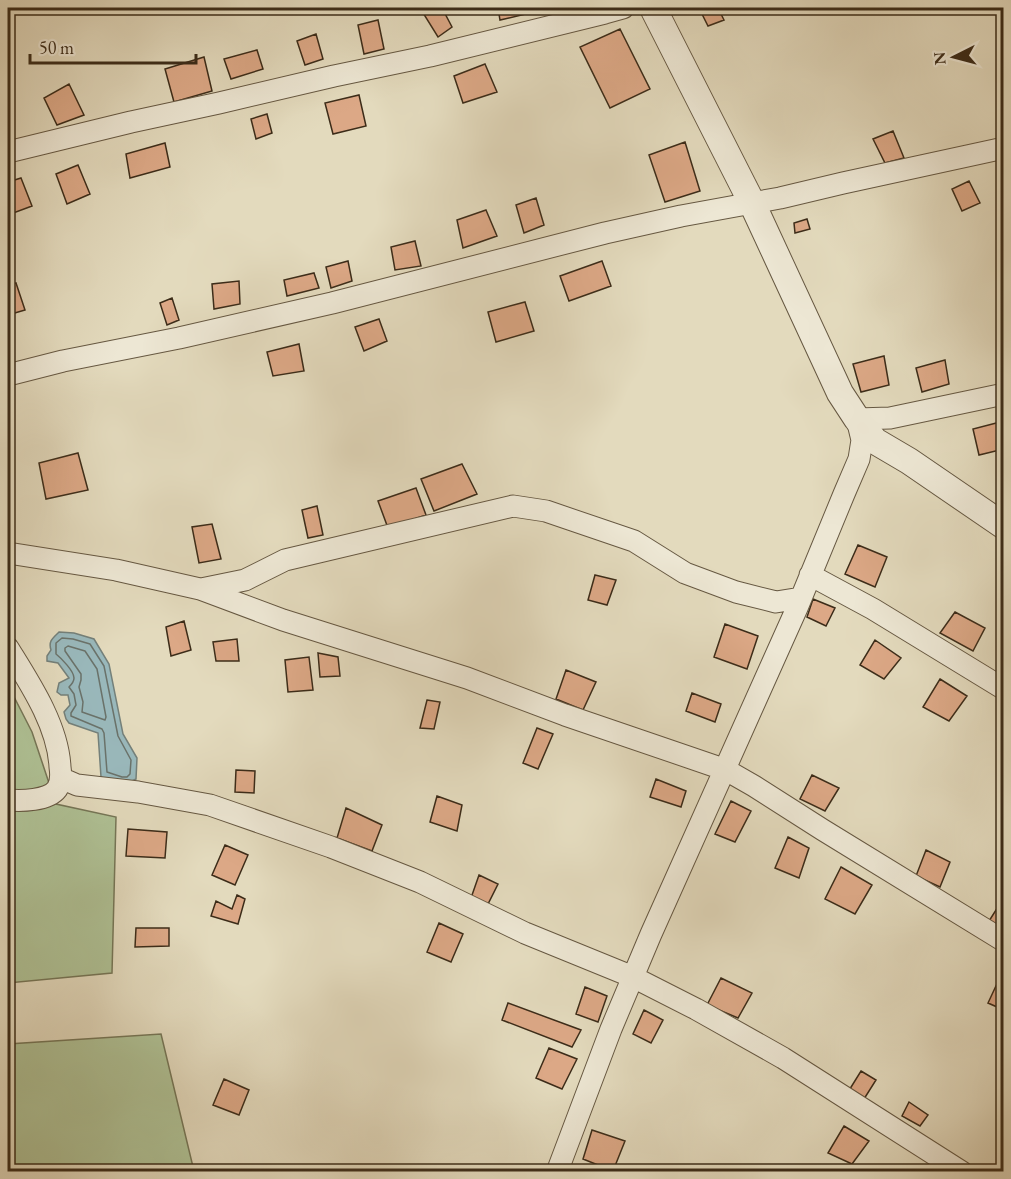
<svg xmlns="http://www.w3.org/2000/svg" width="1011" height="1179" font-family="'EB Garamond',serif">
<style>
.green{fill:#afc195;stroke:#767657;stroke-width:1.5}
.water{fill:#99b8bb;stroke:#74807a;stroke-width:1.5}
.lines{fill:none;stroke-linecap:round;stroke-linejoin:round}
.shore{stroke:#6a726a;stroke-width:1.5}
.building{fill:#dca886;stroke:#3c2c19;stroke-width:1.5}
.minor-casing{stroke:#665842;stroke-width:23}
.tertiary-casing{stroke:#665842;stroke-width:28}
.minor{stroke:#ede7d4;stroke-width:21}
.tertiary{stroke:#ede7d4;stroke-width:26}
</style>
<rect width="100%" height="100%" fill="#e3dabd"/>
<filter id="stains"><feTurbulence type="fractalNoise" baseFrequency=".00333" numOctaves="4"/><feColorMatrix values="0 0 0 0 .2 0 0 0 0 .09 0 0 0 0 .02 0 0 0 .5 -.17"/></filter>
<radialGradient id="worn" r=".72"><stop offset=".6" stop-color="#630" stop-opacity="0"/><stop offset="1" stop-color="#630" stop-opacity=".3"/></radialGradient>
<path class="green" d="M8 685 32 732 56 804 116 817 112 973 8 983Z
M161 1034 194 1171H8V1044Z"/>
<path class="water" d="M59 632 74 633 94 639 109 664 123 734 137 758 136 779C125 786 112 784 101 777L98 733 69 723 66 719 64 712 70 705 68 695H61L57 692 59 683 69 678 58 663 47 661V656L51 650C48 641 53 638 59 632Z"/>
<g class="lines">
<path class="shore" d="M62 638 73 639 90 644 104 666 118 736 131 760 130 774 127 777H122L107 772 104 733 102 729 71 716V713L76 705 74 694 69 687C71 685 74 681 74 678 74 671 61 658 56 654V643Z
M68 646 85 651 97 669 106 717 105 720 82 712 83 702 79 687 81 680V674L65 651V648Z"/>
</g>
<path class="building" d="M420 8H442L452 27 438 37Z
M498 8H526V14L500 20Z
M699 8H718L724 20 708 26Z
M378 20 384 49 364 54 358 25Z
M620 29 650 89 610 108 580 47Z
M316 34 323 59 305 65 297 41Z
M257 50 263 69 231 79 224 59Z
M204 57 212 91 174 102 165 69Z
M485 64 497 92 463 103 454 76Z
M69 84 84 115 57 125 44 98Z
M359 95 366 126 333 134 325 103Z
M267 114 272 133 256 139 251 119Z
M893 131 904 158 885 163 873 139Z
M685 142 700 191 665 202 649 155Z
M165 143 170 167 130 178 126 154Z
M78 165 90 194 67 204 56 174Z
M21 178 32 206 8 215V182Z
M969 181 980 203 962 211 952 189Z
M536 198 544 225 524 233 516 205Z
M486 210 497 236 463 248 457 220Z
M807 219 810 229 795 233 794 223Z
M415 241 421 266 395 270 391 247Z
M348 261 352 281 331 288 326 267Z
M602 261 611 286 569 301 560 276Z
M314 273 319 288 287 296 284 280Z
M239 281 240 304 214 309 212 284Z
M16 283 25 310 8 315V285Z
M172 298 179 320 167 325 160 303Z
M525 302 534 331 496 342 488 312Z
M379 319 387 341 364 351 355 327Z
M299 344 304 371 273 376 267 352Z
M884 356 889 385 861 392 853 364Z
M945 360 949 384 922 392 916 368Z
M1004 421V449L979 455 973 429Z
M78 453 88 490 46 499 39 463Z
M462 464 477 494 434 511 421 479Z
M416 488 426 515 388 528 378 501Z
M317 506 323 535 308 538 302 510Z
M212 524 221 559 199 563 192 527Z
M858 545 887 557 875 587 845 574Z
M595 575 616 580 607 605 588 600Z
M813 599 835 608 826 626 807 617Z
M955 612 985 628 973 651 940 633Z
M184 621 191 650 171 656 166 627Z
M725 624 758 636 747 669 714 657Z
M237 639 239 661H216L213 642Z
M875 640 901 658 884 679 860 665Z
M318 653 338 657 340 676 320 677Z
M309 657 313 690 288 692 285 660Z
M566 670 596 682 583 710 556 699Z
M940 679 967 696 949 721 923 707Z
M692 693 721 704 715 722 686 711Z
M427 700 440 702 434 729 420 728Z
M537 728 553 734 538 769 523 763Z
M236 770 255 771 254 793 235 792Z
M812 775 839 788 825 811 800 799Z
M656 779 686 791 681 807 650 797Z
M437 796 462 805 457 831 430 822Z
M731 801 751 811 735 842 715 834Z
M346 808 382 825 372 851 337 838Z
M128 829 167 832 165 858 126 856Z
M788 837 809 848 799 878 775 868Z
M225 845 248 855 235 885 212 875Z
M926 850 950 862 940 887 916 876Z
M841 867 872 885 855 914 825 899Z
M479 875 498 884 488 904 471 898Z
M237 895 245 899 238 924 211 916 216 901 232 909Z
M1003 899H1004V930L989 921Z
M439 923 463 934 451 962 427 952Z
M136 928H169V946L135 947Z
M1002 973 1004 974V1010L988 1003Z
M721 978 752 993 738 1018 707 1005Z
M585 987 607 996 598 1022 576 1014Z
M508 1003 581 1030 572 1047 502 1020Z
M644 1010 663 1020 651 1043 633 1034Z
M549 1048 577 1059 562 1089 536 1078Z
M861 1071 876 1080 864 1099 848 1092Z
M224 1079 249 1090 239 1115 213 1105Z
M909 1102 928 1115 920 1126 902 1116Z
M844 1126 869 1141 852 1164 828 1153Z
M592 1130 625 1141 613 1171 583 1159Z"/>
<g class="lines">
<defs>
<path id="minor" d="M8 152 131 122 219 103 334 76 430 56 605 13 623 8
M8 375 63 361 179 338 332 303 605 233 681 216 780 198 843 183 1004 148
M8 553 116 570 200 589 283 620 467 678 565 715 726 770 754 786 823 830 1004 941
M810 575 873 609 1004 689
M201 589 245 580 285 560 513 506 546 511 634 541 685 573 736 592 776 602 801 598
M8 648C29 682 58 725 60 767 61 774 61 783 57 789 48 801 21 801 8 800
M61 778 77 785 138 792 210 805 331 847 420 882 525 933 633 977 696 1009 783 1058 962 1172
M557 1172 611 1029 651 934 797 608 844 494 859 459 862 440 857 419 890 418 1004 394"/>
<path id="tertiary" d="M653 8 752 203 840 393 857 419 875 441 909 461 1004 526"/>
</defs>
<use href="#minor" class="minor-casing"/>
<use href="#tertiary" class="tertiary-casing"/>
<use href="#minor" class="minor"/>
<use href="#tertiary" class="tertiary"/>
</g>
<rect width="1011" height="1179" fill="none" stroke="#e3dabd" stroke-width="30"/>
<rect x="9" y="9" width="993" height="1161" fill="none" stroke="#3c2c19" stroke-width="3"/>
<rect x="15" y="15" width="981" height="1149" fill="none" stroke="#3c2c19" stroke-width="1.5"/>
<g transform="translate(954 57) rotate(264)" stroke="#ede7d4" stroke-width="4.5" paint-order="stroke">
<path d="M0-4.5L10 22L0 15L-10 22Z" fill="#3c2c19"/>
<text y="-9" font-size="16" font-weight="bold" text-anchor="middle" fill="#3c2c19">N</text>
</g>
<path d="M30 54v9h166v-9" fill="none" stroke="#3c2c19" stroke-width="3"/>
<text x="39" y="54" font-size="18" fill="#3c2c19" stroke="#ede7d4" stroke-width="4.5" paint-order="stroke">50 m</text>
<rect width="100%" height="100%" filter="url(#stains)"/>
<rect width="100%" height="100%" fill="url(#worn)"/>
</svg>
